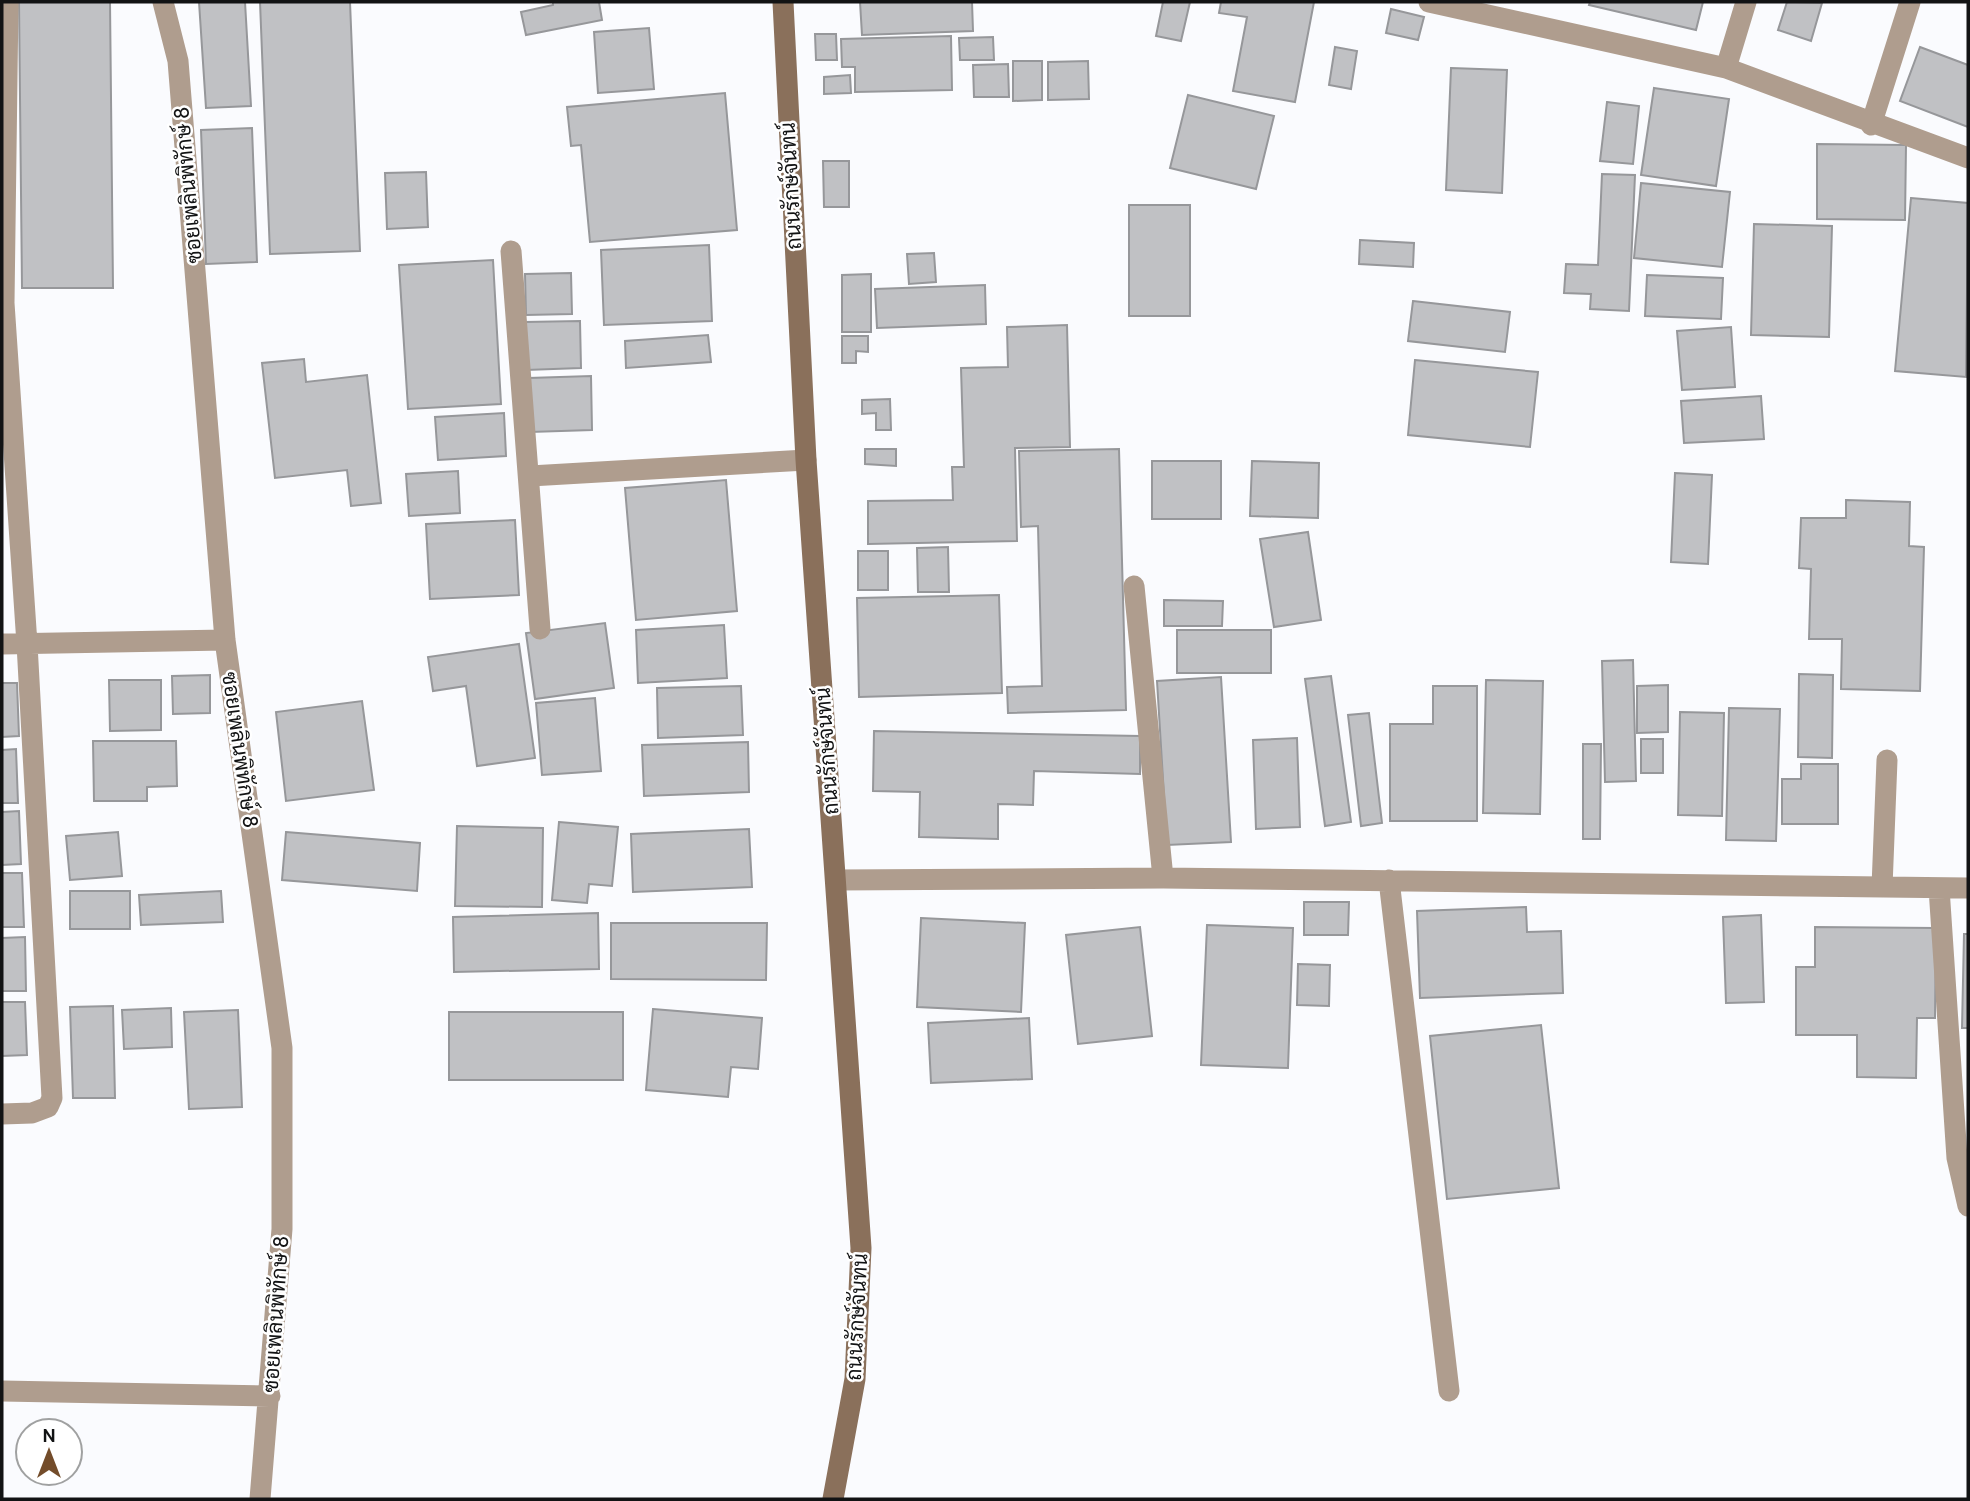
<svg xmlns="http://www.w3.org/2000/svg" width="1970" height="1501" font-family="Overpass,Sarabun,sans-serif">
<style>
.building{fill:#c0c1c4;stroke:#96979a;stroke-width:2}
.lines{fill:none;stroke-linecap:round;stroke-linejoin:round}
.street{stroke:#af9d8e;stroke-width:21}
.secondary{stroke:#8a705b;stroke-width:21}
.labels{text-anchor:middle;stroke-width:5;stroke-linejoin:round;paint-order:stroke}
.street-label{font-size:21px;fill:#121314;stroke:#fff}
</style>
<rect width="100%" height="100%" fill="#fafbfe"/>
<path class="building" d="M19 2H110L113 288H22Z
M199 2H245L251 106 206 108Z
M260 2H350L360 251 270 254Z
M553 2H599L602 20 526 35 521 12 553 5Z
M860 2H972L973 31 862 35Z
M1163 2H1190L1181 41 1156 36Z
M1221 2H1314L1295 102 1233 91 1247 17 1219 13Z
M1590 2H1703L1696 30 1589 5Z
M1787 2 1822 3 1811 41 1778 30Z
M1391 9 1424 17 1418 40 1386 33Z
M649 28 654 89 598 93 594 32Z
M815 34H836L837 60H816Z
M951 36 952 90 855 92V67H842L841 39Z
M993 37 994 60H960L959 38Z
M1335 47 1357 51 1351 89 1329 85Z
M1920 47 1968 65V127L1900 101Z
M1013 61H1042V100L1013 101Z
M1088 61 1089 99 1048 100V62Z
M1008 64 1009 97H974L973 65Z
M1451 68 1507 70 1502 193 1446 190Z
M850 75 851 93 824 94V77Z
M1654 88 1729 99 1716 186 1641 175Z
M725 93 737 230 590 242 581 145 571 146 567 107Z
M1188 95 1274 116 1256 189 1170 168Z
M1607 102 1639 106 1633 164 1600 161Z
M252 128 257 262 206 264 201 130Z
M1817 144 1906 145 1905 220 1817 219Z
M823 161H849V207H824Z
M426 172 428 227 387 229 385 173Z
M1602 174 1635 175 1629 311 1590 309 1591 294 1564 293 1566 264 1598 265Z
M1641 183 1730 192 1722 267 1634 258Z
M1911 198 1968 203 1966 377 1895 371Z
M1129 205H1190V316H1129Z
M1754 224 1832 226 1829 337 1751 335Z
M1360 240 1414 243 1413 267 1359 264Z
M709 245 712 321 604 325 601 250Z
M934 253 936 282 909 284 907 254Z
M493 260 501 404 408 409 399 265Z
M571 273 572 314 526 315 525 274Z
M871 274V332H842V275Z
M1647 275 1723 278 1721 319 1645 316Z
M985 285 986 324 877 328 875 289Z
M1413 301 1510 312 1505 352 1408 341Z
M580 321 581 368 526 370 525 322Z
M1067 325 1070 447 1015 448 1017 541 868 544V501L953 500 952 467H964L961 368 1008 367 1007 327Z
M1731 327 1735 387 1682 390 1677 331Z
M708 335 711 362 626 368 625 341Z
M842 336H868V352L856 351V363H842Z
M304 359 306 382 367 375 381 503 351 506 347 470 275 478 262 363Z
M1415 360 1538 372 1530 447 1408 435Z
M591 376 592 430 530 432 529 378Z
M1761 396 1764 439 1684 443 1681 401Z
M890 399 891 430H876V413L862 414V400Z
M504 413 506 456 438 460 435 417Z
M865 449H896V466L865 464Z
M1119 449 1126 710 1008 713 1007 687 1042 686 1038 526 1021 527 1019 451Z
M1152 461H1221V519H1152Z
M1252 461 1319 463 1318 518 1250 516Z
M458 471 460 513 409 516 406 474Z
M1675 473 1712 475 1708 564 1671 562Z
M726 480 737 611 636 620 625 488Z
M1846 500 1910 502 1909 546 1924 547 1920 691 1841 689 1842 639H1809L1811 569 1799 568 1801 518H1846Z
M515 520 519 595 430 599 426 524Z
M1308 532 1321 620 1274 627 1260 539Z
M948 547 949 592H918L917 548Z
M858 551H888V590H858Z
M999 595 1002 693 859 697 857 598Z
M1164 600 1223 601 1222 626H1164Z
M605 623 614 688 535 699 526 633Z
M724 625 727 678 638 683 636 630Z
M1177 630H1271V673H1177Z
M519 644 535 758 477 766 466 686 433 691 428 657Z
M1633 660 1636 781 1605 782 1602 661Z
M1799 674 1833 675 1832 758 1798 757Z
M210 675V713L173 714 172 676Z
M1331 676 1351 822 1325 826 1305 679Z
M1221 677 1231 842 1167 845 1157 681Z
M109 680H161V730L110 731Z
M1486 680 1543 681 1540 814 1483 813Z
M2 683H17L19 736 2 737Z
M1668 685V732L1637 733V686Z
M741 686 743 735 658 738 657 688Z
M1433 686H1477V821H1390V724H1433Z
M595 698 601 771 542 775 536 703Z
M362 701 374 790 286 801 276 712Z
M1729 708 1780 709 1776 841 1726 840Z
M1680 712 1724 713 1722 816 1678 815Z
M1369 713 1382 823 1361 826 1348 715Z
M874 731 1140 736V774L1034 771 1033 805 998 804V839L919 837 920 792 873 791Z
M1297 738 1300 827 1256 829 1253 740Z
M1641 739H1663V773H1641Z
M93 741H176L177 786 147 787V801H94Z
M748 742 749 792 644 796 642 745Z
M1583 744H1601L1600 839H1583Z
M16 749 18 803H2V750Z
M1801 764H1838V824H1782V779H1801Z
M19 811 21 864 2 865V812Z
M559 822 618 827 612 886 589 884 587 903 552 900Z
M457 826 543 828 542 907 455 906Z
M749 829 752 887 633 892 631 834Z
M118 832 122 876 70 880 66 836Z
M286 832 420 843 417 891 282 880Z
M2 873H22L24 927H2Z
M70 891H130V929H70Z
M221 891 223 922 141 925 139 895Z
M1304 902H1349L1348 935H1304Z
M1526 907 1527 932 1561 931 1563 993 1420 998 1417 911Z
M598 913 599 969 454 972 453 917Z
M1761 915 1764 1002 1726 1003 1723 917Z
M921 918 1025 923 1021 1012 917 1007Z
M611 923H767L766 980 611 979Z
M1207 925 1293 928 1288 1068 1201 1065Z
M1140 927 1152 1036 1078 1044 1066 935Z
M1815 927 1936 928 1935 1018H1917L1916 1078 1857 1077V1035H1796V967H1815Z
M1964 934H1968V1028H1962Z
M25 937 26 991H2V938Z
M1298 964 1330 965 1329 1006 1297 1005Z
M2 1002H25L27 1055 2 1056Z
M113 1006 115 1098H73L70 1007Z
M171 1008 172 1047 124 1049 122 1010Z
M653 1009 762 1018 758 1069 731 1067 728 1097 646 1090Z
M238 1010 242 1107 189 1109 184 1012Z
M449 1012H623V1080H449Z
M1029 1018 1032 1079 931 1083 928 1023Z
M1541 1025 1559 1188 1447 1199 1430 1036Z"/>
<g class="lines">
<path class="street" d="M163 2 178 61 225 640 282 1048V1229L260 1499
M1429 2 1726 68 1968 158
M1726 68 1746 2
M1871 125 1910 2
M511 251 540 629
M530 476 806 460
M1134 586 1163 878
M2 644 225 640
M836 880 1163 878 1968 888
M1389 880 1449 1391
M1882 887 1887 760
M1939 888 1957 1158 1968 1206
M2 1114 32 1113 48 1107 52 1098 27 644 4 303 8 2
M2 1391 270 1396"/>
<path class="secondary" d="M783 2 806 460 861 1248 855 1379 833 1499"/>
</g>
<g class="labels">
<g class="street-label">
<text transform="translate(188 185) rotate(-95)" y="7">ซอยเพลินพิทักษ์ 8</text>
<text transform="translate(791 186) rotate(-93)" y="7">ถนนรักษ์จันทน์</text>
<text transform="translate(240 750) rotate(82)" y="7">ซอยเพลินพิทักษ์ 8</text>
<text transform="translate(827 751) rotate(-94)" y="7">ถนนรักษ์จันทน์</text>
<text transform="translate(276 1314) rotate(-86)" y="7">ซอยเพลินพิทักษ์ 8</text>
<text transform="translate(857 1317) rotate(-87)" y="7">ถนนรักษ์จันทน์</text>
</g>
</g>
<rect width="1970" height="1501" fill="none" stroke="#121314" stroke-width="7"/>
<g transform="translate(49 1452)"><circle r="33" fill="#ffffff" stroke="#a0a1a1" stroke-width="2"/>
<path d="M0-5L12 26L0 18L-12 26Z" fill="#734c2a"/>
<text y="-10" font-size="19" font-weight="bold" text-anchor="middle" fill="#121314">N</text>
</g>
</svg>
